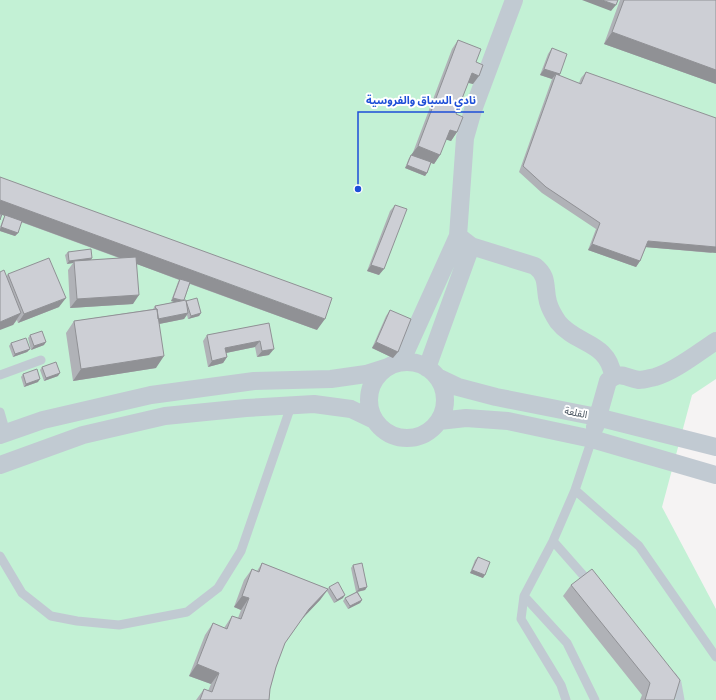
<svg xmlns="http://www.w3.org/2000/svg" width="716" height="700" font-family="Poppins,'Noto Sans Arabic',sans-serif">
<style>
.green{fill:#c3f1d5}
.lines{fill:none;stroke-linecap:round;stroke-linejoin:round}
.service{stroke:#c1cad2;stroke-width:9}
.minor{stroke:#c1cad2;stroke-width:18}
.wall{fill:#b0b2b7}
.shaded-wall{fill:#909195}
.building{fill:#cdcfd5;stroke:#909195}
.labels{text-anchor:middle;stroke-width:4;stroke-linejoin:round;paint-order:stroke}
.street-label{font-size:10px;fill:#4a5661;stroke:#fff}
.leader{fill:none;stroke:#1d4ed8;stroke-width:1.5}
.callout-dot{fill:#1d4ed8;stroke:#fff;stroke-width:1.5}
.callout-label{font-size:11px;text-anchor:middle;font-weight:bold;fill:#1d4ed8;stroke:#fff;stroke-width:4;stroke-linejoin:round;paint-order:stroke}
</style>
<rect width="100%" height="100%" fill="#f5f3f3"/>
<path class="green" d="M0 0H716V379L692 395 662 507 716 609V700H0Z"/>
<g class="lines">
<path class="service" d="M0 375 41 360
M0 412 6 433
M575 490 639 546 716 657
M553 541 590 583
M0 556 22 593 51 616 77 621 119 625 187 612 218 588 241 551 291 406
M524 596 567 643 595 700
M673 677 677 683 680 700
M566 700 561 685 521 619 524 596 553 541 575 490 592 439"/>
<path class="minor" d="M514 0 473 110 465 138 458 236 471 246 535 266C549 277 544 287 548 302 550 309 554 316 558 322 576 345 608 341 613 376
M401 362 458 236
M369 400a38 38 0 1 1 76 0a38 38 0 1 1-76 0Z
M427 368 471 246
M437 377 458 387 496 397 597 417 716 447
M439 421 466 418 508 421 592 439 716 475
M595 427 608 381C620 370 625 378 639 380 644 380 650 378 655 377 674 372 699 352 716 341
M0 435 43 420 151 395 254 381 331 379 366 374 388 367
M0 465 83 435 165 416 246 408 314 404 351 409 374 420"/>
</g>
<path class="wall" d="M620 0H716V84L604 44Z
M458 40 476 62 473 84 468 83 456 114 457 132 451 141 446 139 440 155 434 164 431 163 427 173 425 176 405 168 409 158 412 155 452 49Z
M552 48 560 74 559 76 579 83 581 78 586 72 712 253 646 247 640 261 636 267 588 250 596 229 542 193 519 172 552 79 540 75 548 54Z
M0 177 317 330 190 284 184 300 201 313 199 316 188 319 187 315 184 319 159 324 156 368 73 381 66 333 74 321 153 309 155 306 174 302 171 301 178 282 179 280 137 264 133 304 70 308 68 270 73 263 67 264 65 255 68 252 92 258 91 260 119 258 21 222 18 233 15 236 0 231V227L3 219 5 216 2 215Z
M395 205 379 275 367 271 390 211Z
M8 274 59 307 18 323 17 320 13 325 6 277Z
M390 310 393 358 372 348 386 316Z
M269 323V355L257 357 255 347 226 353 227 357 223 363 208 367 203 341 207 335Z
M30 335 44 345 31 350 28 338Z
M11 343 30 349 27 352 13 357 9 346Z
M42 367 58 376 44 381 40 370Z
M23 374 38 382 24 387 21 377Z
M478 557 483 578 470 573 475 560Z
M262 563 328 589 329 587 343 598 334 603 327 591 320 600 301 620 284 644 276 667 270 689 269 700H196L204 689 208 691 211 684 189 676 205 635 213 623 224 628 232 616 238 618 241 610 234 607 244 580 252 569 257 571Z
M353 565 367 587 365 590 358 592 362 600 360 603 348 609 343 601 345 598 356 592 351 568Z
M571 585 674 700H640L642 695 563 596Z"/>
<path class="shaded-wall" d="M582 0H602L616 5 611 11Z
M612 32 716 70V84L604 44Z
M544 69 560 74 556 80V74L552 79 540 75Z
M472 73 479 76 473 84 466 82Z
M450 130 457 132 451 141 444 139Z
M418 146 440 155 434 164 411 155Z
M407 165 427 173 425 176 405 168Z
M0 200 325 319 317 330 0 214Z
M1 227 18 233 15 236 0 231V229Z
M648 241 716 247V253L644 247Z
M592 244 640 261 636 267 588 250Z
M92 258 90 261H74L73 263 67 264 69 261Z
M371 265 384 269 379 275 367 271Z
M139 295 133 304 70 308 77 299Z
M66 298 59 307 18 323 24 314Z
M173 298 183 301 181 304 171 301Z
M21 313 13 325 0 330V322Z
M188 313 184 319 154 325 158 319Z
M201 313 199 316 188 319 191 316Z
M260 341 255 347 221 354 225 348Z
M46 342 44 345 31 350 34 346Z
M376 342 398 352 393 358 372 348Z
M30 349 27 352 13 357 15 354Z
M274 349 269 355 257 357 262 351Z
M164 356 156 368 73 381 81 369Z
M227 357 223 363 208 367 212 361Z
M60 373 58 376 44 381 46 378Z
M40 379 38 382 24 387 26 384Z
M472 570 485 575 483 578 470 573Z
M367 587 365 590 356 592 359 589Z
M328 589 320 600 301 620 277 654 309 609Z
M345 595 343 598 334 603 337 600Z
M242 596 249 598 241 610 234 607Z
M362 600 360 603 348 609 350 606Z
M197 664 219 673 211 684 189 676Z"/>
<path class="building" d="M602 0H618L616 5Z
M624 0H716V70L612 32Z
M458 40 481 49 476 62 483 65 479 76 472 73 456 114 463 117 457 132 450 130 440 155 418 146Z
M552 48 567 54 560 74 544 69Z
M586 72 716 118V247L648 241 640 261 592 244 600 223 546 187 523 166 556 74 581 84Z
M411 155 431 162 427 173 407 165Z
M0 177 332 298 325 319 0 200Z
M395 205 407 209 384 269 371 265Z
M0 214H2L0 220Z
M5 215 22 221 18 233 1 227Z
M91 249 92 258 69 261 68 252Z
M136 257 139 295 77 299 74 261Z
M49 258 66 298 24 314 8 274Z
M4 270 21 313 0 322V272Z
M180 279 190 282 184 300H181L173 298Z
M197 298 201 313 191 316 186 301Z
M186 300 188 313 158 319 157 309H156L155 306Z
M157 309 164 356 81 369 74 321Z
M390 310 411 319 398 352 376 342Z
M269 323 274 349 262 351 260 341 225 348 227 357 212 361 207 335Z
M42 331 46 342 34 346 30 335Z
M26 338 30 349 15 354 11 343Z
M56 362 60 373 46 378 42 367Z
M37 369 40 379 26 384 23 374Z
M478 557 490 562 485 575 472 570Z
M262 563 328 589 309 609 285 643 276 667 270 689 269 700H200L204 689 212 692 219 673 197 664 213 623 227 629 232 616 241 619 249 598 242 596 252 569 259 572Z
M362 563 367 587 359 589 353 565Z
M592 569 680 680 674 700H645L650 683 571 585Z
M338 582 345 595 337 600 329 587Z
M357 592 362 600 350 606 345 598Z"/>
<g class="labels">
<g class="street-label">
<text transform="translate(576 412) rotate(11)" y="4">القلعة</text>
</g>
</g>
<path class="leader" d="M358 189L358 112H484"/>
<circle class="callout-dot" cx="358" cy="189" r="4"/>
<g class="callout-label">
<text x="421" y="104">نادي السباق والفروسية</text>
</g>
</svg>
